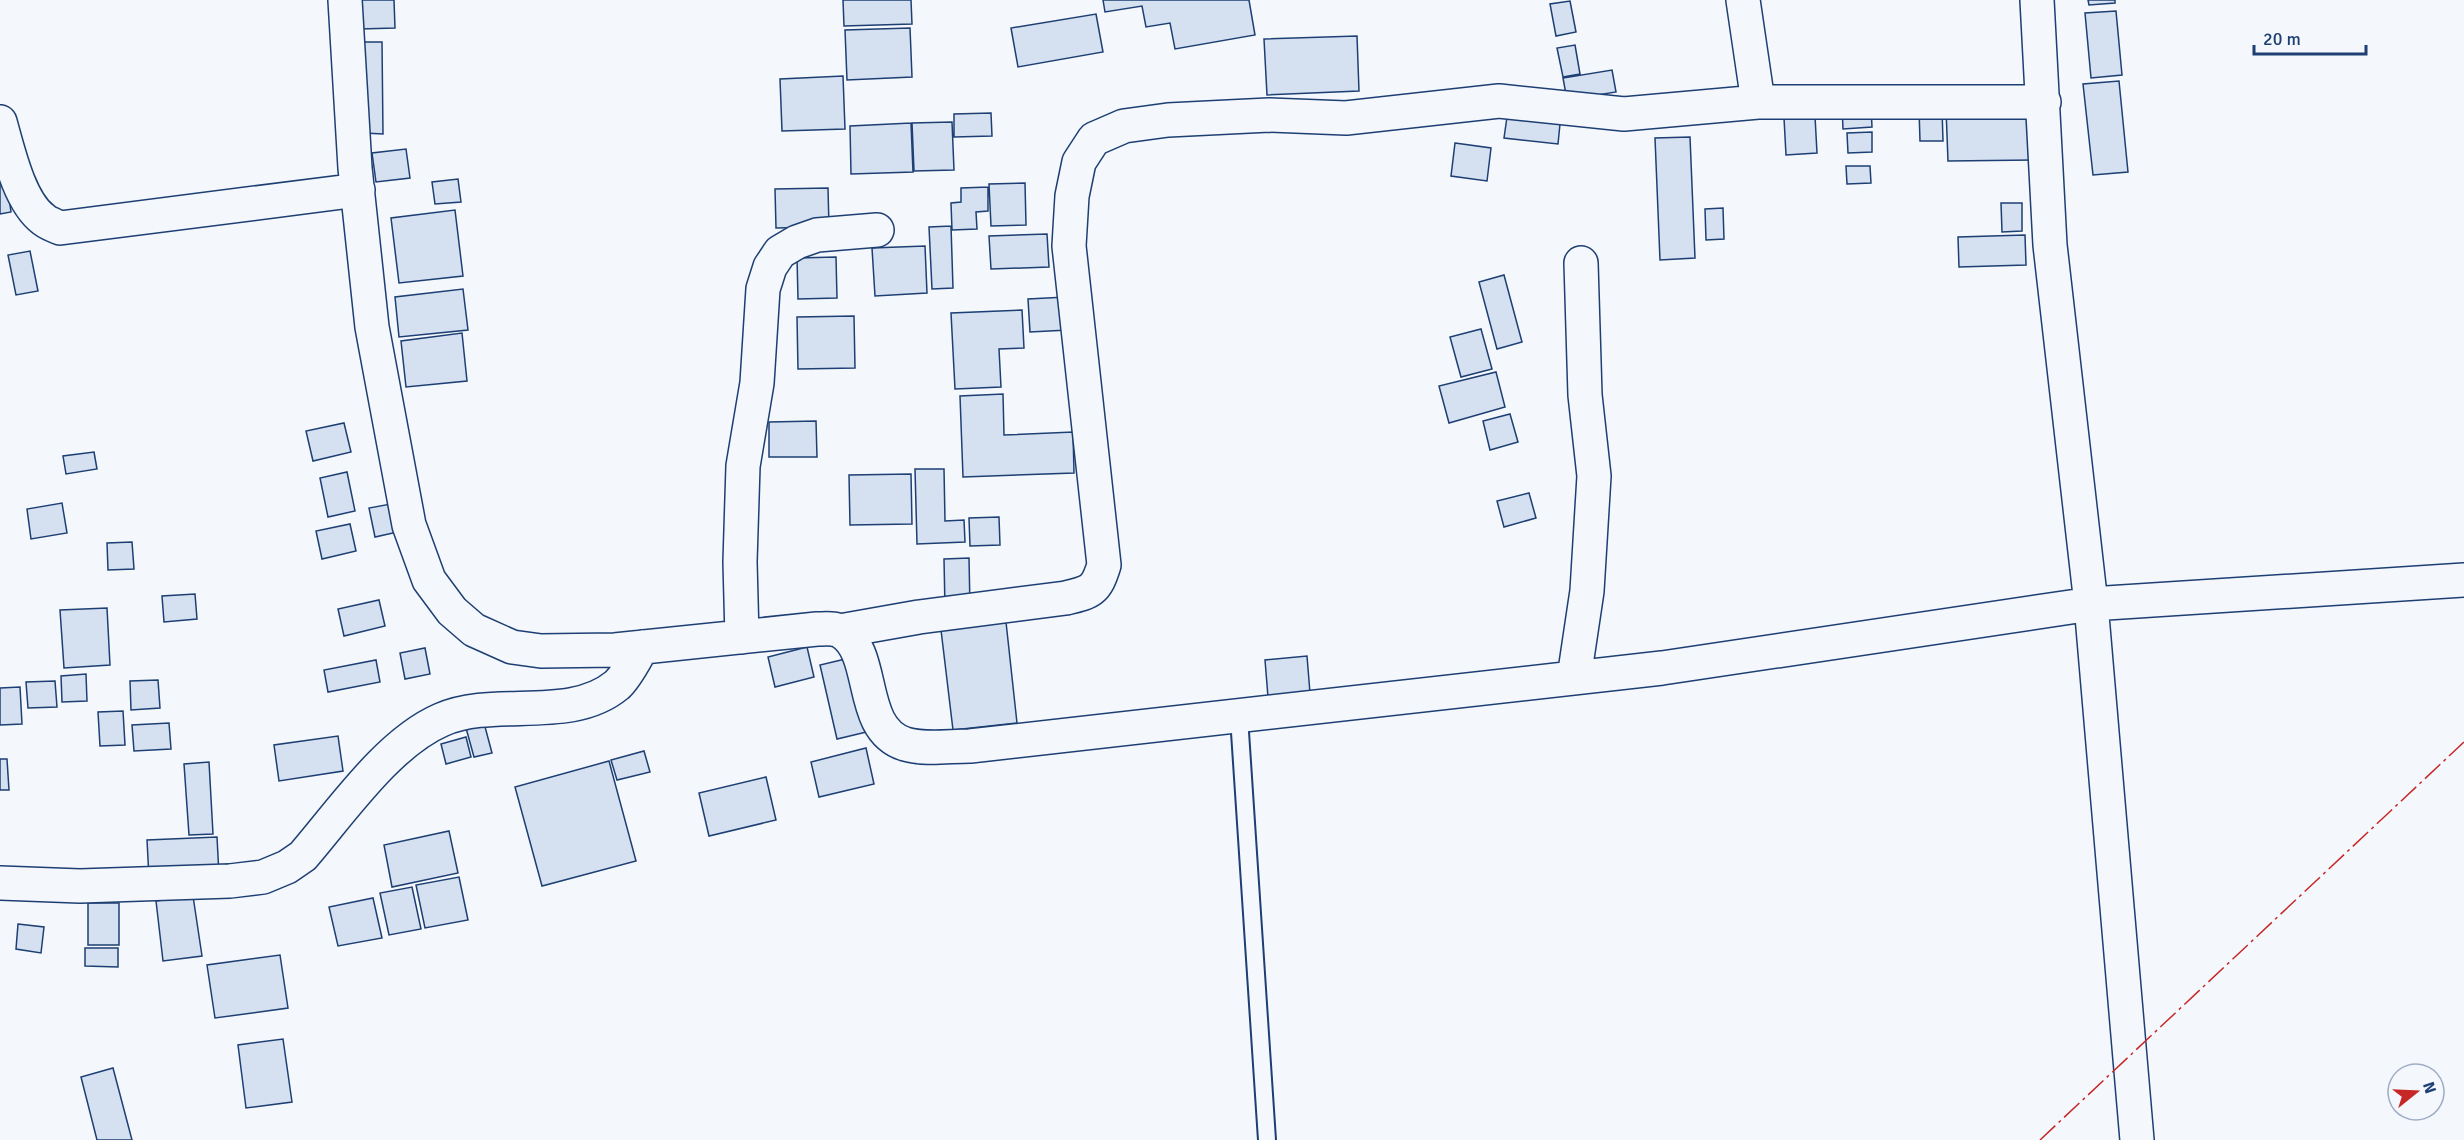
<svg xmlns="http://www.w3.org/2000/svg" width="2464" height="1140" font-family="Signika,sans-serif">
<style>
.building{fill:#d5e0f0;stroke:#1d3f73;stroke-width:1.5}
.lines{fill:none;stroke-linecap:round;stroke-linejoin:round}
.service-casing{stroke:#1d3f73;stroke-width:20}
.minor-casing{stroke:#1d3f73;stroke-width:36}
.service{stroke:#f4f7fb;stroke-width:16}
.minor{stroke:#f4f7fb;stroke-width:33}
.power{stroke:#c62828;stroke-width:1.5;stroke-dasharray:21 4.5 3 4.5;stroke-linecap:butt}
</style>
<rect width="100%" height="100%" fill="#f4f7fb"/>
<path class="building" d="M359 0H394L395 28 360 29Z
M843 0H911L912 24 844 26Z
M1103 0H1249L1255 35 1175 49 1170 23 1146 27 1142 6 1105 12Z
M2088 0H2115V3L2089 5Z
M1570 1 1576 32 1556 36 1550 4Z
M2116 11 2122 75 2091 78 2085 13Z
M1096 14 1103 52 1018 67 1011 28Z
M910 28 912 77 847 80 845 30Z
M1357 36 1359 91 1267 95 1264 39Z
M363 42H382L383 134 364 133Z
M1575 45 1580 74 1563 77 1557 48Z
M1612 70 1616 92 1567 100 1563 78Z
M843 76 845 129 782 131 780 79Z
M2119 81 2128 172 2093 175 2083 84Z
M1871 106 1872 127 1843 129 1842 107Z
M2033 107 2035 160 1948 161 1946 109Z
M1919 109H1942L1943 141H1920Z
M991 113 992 136 954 137V114Z
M1815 116 1817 153 1786 155 1784 118Z
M1507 117 1560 124 1558 144 1504 138Z
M952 122 954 170 914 171 912 123Z
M911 123 913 172 851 174 850 126Z
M1872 132V152L1848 153 1847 133Z
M1690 137 1695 258 1660 260 1655 138Z
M1 141 11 212 0 214V142Z
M1455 143 1491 148 1487 181 1451 176Z
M406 149 410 178 376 182 372 153Z
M1846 166H1870L1871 183 1847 184Z
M458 179 461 202 435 204 432 182Z
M1025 183 1026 225 991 226 989 184Z
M988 187V211L976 212 977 229 952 230 951 203 961 202V188Z
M828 188 829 227 776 228 775 189Z
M2001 203H2022V231L2002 232Z
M1723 208 1724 239 1706 240 1705 209Z
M455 210 463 276 399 283 391 218Z
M951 226 953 288 932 289 929 227Z
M1047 234 1049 267 991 269 989 236Z
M2025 235 2026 265 1959 267 1958 237Z
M925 246 927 293 875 296 872 248Z
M30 251 38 291 16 295 8 255Z
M836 257 837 298 798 299 797 258Z
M1504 275 1522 342 1497 349 1479 282Z
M463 289 468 330 399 337 395 297Z
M1066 297 1068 330 1030 332 1028 299Z
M1022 310 1024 348 999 349 1001 387 955 389 951 313Z
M854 316 855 368 798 369 797 317Z
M1481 329 1492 369 1461 377 1450 337Z
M462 333 467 381 406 387 401 341Z
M1496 372 1505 407 1449 423 1439 386Z
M1003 394 1004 435 1073 432 1074 473 963 477 960 396Z
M1510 414 1518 442 1490 450 1483 421Z
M816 421 817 457H769V422Z
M344 423 351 452 313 461 306 431Z
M94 452 97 469 66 474 63 456Z
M915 469H944L945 521 964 520 965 542 917 544Z
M347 472 355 511 328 517 320 478Z
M911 474 912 524 850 525 849 475Z
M1529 493 1536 518 1504 527 1497 501Z
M62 503 67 533 31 539 27 509Z
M396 503 402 531 375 537 369 508Z
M999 517 1000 545 970 546 969 518Z
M350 524 356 551 322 559 316 531Z
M132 542 134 569 108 570 107 543Z
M969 558 970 608H945L944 559Z
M195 594 197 619 164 622 162 596Z
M379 600 385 626 344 636 338 609Z
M107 608 110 665 64 668 60 610Z
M1006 622 1017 723 953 730 941 630Z
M807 647 814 677 775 687 768 657Z
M425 648 430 674 405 679 400 653Z
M858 656 875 730 837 739 820 665Z
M1307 656 1310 693 1268 697 1265 660Z
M376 660 380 682 328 692 324 670Z
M86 674 87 701 62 702 61 676Z
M158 680 160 708 131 710 130 681Z
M55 681 57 707 28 708 26 682Z
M20 687 22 724 0 725V688Z
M123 711 125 745 100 746 98 712Z
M169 723 171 749 134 751 132 725Z
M484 723 492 753 474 757 466 728Z
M338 736 343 771 279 781 274 745Z
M466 737 471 757 446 764 441 744Z
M866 748 874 784 819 797 811 762Z
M644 751 650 772 617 780 611 760Z
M0 759H7L9 790H0Z
M609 761 636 861 542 886 515 787Z
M209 762 213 834 189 835 184 764Z
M766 777 776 820 709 836 699 793Z
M449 831 458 873 392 887 384 845Z
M217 837 219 875 149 878 147 840Z
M459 877 468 920 425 928 416 885Z
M412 887 421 929 389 935 380 893Z
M193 896 202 956 163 961 156 901Z
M373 898 382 938 338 946 329 907Z
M88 903H119V945H88Z
M18 924 44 927 41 953 16 949Z
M85 948H118V967L85 966Z
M280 955 288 1008 215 1018 207 965Z
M283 1039 292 1102 246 1108 238 1045Z
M113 1068 132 1140H97L81 1077Z"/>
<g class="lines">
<defs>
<path id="service" d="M1239 717 1267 1140"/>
<path id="minor" d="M345 0 355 168 372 327 409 525 429 580 452 611 474 630 512 647 541 651 615 650 817 629C824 629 835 628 840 631 878 652 856 728 905 744 925 750 949 746 970 746L1662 668 2091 604 2464 580
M1743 0 1758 102
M2037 0 2050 245 2091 604 2137 1140
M0 122C8 150 19 201 43 219 47 223 54 225 60 228L358 190
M840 631 919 617 1066 598C1091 592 1096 591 1104 565L1069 246 1072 196 1079 162 1094 139 1124 126 1168 120 1269 115 1346 118 1499 101 1624 114 1758 102H2044
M742 637 740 562 743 466 757 383 763 289 770 267 780 252 797 242 817 235 877 230
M1574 678 1587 591 1594 476 1585 395 1581 263
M0 883 80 886 230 881 263 877 287 867 303 856C341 812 388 743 441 720 495 696 570 724 617 685 627 676 635 659 642 647"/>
</defs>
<use href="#service" class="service-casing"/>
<use href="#minor" class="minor-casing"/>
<use href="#service" class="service"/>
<use href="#minor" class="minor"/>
<path class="power" d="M2040 1140 2464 742"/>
</g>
<g transform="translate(2416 1092) rotate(72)"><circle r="28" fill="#f4f7fb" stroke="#9eadc5" stroke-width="1.5"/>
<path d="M0-4.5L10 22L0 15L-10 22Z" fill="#c62828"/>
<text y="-9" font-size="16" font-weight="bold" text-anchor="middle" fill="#1d3f73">N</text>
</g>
<path d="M2254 45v9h112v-9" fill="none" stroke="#1d3f73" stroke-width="3"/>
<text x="2263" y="45" font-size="18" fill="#1d3f73" stroke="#f4f7fb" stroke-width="4.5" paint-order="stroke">20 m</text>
</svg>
